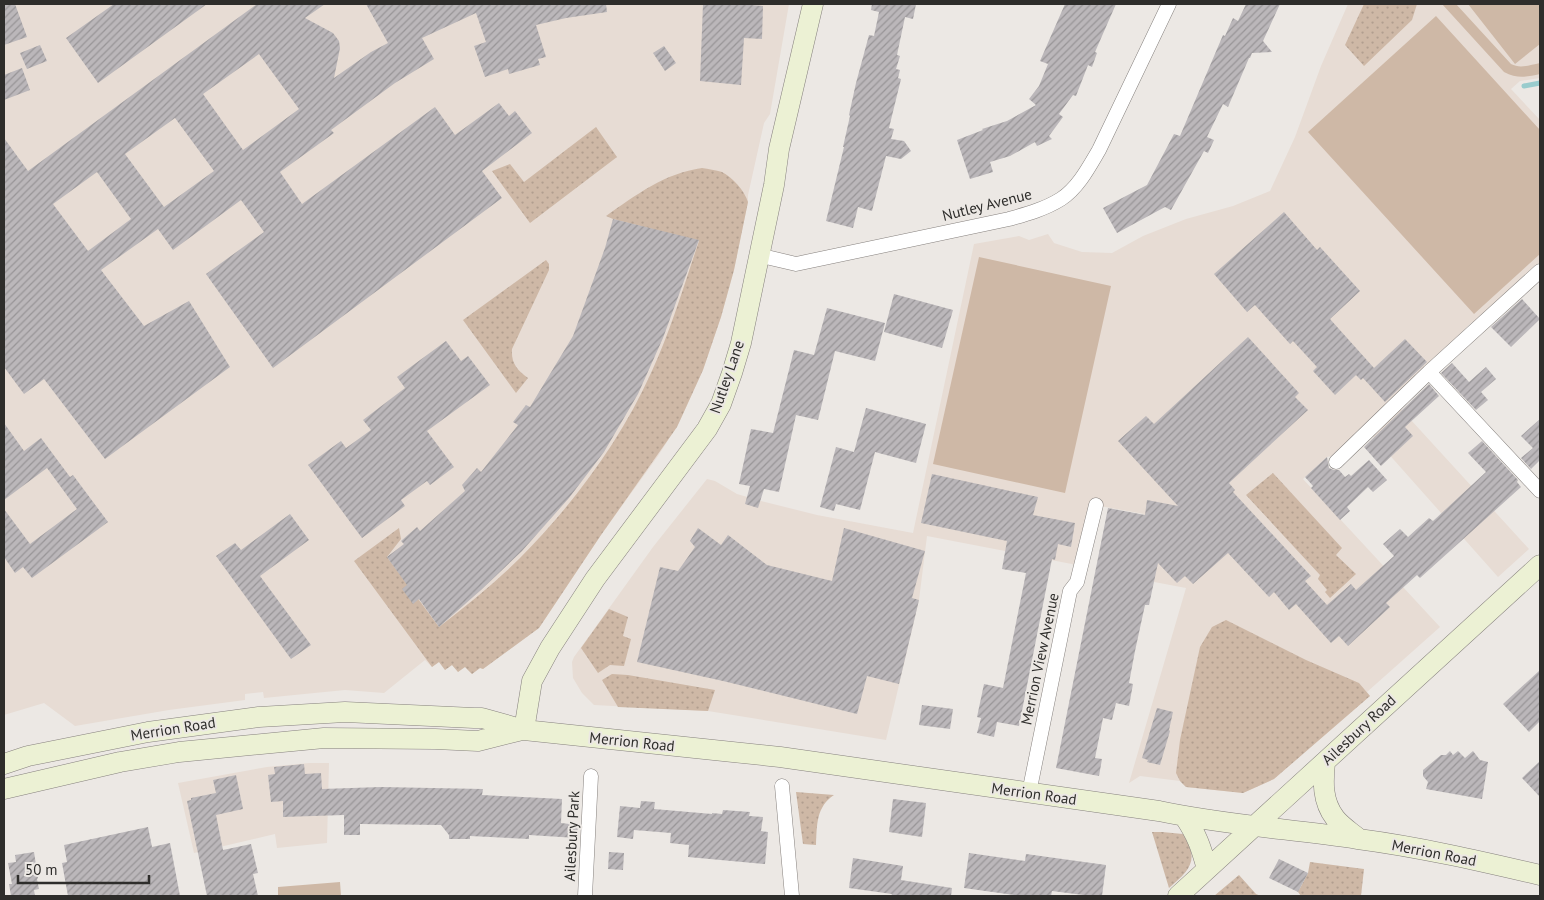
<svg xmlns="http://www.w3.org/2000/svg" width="1544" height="900" font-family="'PT Sans',sans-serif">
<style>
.built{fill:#e7dcd4}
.grass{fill:url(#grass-dots)}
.green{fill:#ceb8a6}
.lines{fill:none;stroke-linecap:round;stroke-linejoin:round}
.stream{stroke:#99cccd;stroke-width:5}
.building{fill:url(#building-hatch);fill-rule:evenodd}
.street-casing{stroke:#86817e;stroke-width:15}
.secondary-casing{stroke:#86817e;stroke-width:21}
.street{stroke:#fff;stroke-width:14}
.secondary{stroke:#ecf1d4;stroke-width:20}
.labels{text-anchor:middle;stroke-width:4;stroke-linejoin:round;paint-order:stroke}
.street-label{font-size:15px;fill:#2e2d2b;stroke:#ece8e4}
</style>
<defs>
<pattern id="grass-dots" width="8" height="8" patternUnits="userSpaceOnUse" patternTransform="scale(1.25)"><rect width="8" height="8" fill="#ceb8a6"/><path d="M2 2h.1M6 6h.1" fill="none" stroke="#b19e8f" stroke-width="1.8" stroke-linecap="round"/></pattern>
<pattern id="building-hatch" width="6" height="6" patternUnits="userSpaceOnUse" patternTransform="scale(1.25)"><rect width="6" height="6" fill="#bbb7ba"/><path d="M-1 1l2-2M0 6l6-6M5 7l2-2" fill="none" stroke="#989597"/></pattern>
</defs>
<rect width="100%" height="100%" fill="#ece8e4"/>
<path class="built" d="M4 4H789L770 114 764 123 748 195V202L734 270 721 317 703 370 679 423 658 456 601 535 539 628 483 669 480 668 472 674 465 667 458 672 452 665 445 670 439 662 432 667 425 660 384 693 345 690 264 698 263 692 245 694V700L169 710 75 726 44 703 4 715Z
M1348 4H1540V78L1520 81 1511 89 1540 120V262L1475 322H1472L1336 455 1327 457 1303 479 1440 627 1367 692 1370 696 1274 779 1243 793 1186 787 1180 781 1140 776 1129 783 1186 588 1133 578 1144 514 1089 504 1077 565 927 536 919 600 886 740 708 711 594 705 582 693 573 678 572 662 574 657 653 547 707 479 715 481 737 494 761 501 817 515 913 533 974 244 1019 236 1029 240 1048 234 1054 243 1082 252 1112 253 1143 236 1186 219 1233 206 1270 191 1295 137 1321 66Z
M1400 408 1529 549 1498 577 1370 433Z
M309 763H329L327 843 277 848 275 834 194 853 178 783 267 767Z"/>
<path class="grass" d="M1364 4H1417L1412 20 1364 66 1345 45Z
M596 127 617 157 530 223 492 171 510 164 524 182Z
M702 168C708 169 716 170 722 172 733 178 744 190 748 202L734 270 721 317 703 370 677 427 601 535 539 628 483 669 480 668 472 674 465 667 458 672 452 665 445 670 439 662 432 667 354 561 399 528 401 539 387 557 439 627C467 605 495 583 520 558 572 506 621 440 651 373 671 330 684 285 699 241L613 219 606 216C636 195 665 173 702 168Z
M546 260 549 264V270L512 349C511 363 517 370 528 378L516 393 463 320Z
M1273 473 1342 548 1336 555 1356 574 1330 598 1325 592 1327 590 1318 579 1320 575 1246 495Z
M609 609 628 617 623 636 631 639 624 666 610 665 598 673 581 648Z
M1226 620 1306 660 1359 683 1370 696 1274 779 1243 793 1186 787 1180 781 1176 773 1180 740 1200 647 1212 627Z
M612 674 628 675 715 690 708 711 618 707 602 680Z
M796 792 834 795C816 807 817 825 816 845L803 844Z
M1152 832H1162L1183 834C1200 860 1190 870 1169 888Z
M1310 862 1364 869 1361 896H1301L1298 892 1308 873Z
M1239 875 1256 894 1261 896H1214Z"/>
<path class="green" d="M1442 4H1456L1511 64C1520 69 1530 65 1540 63V74C1527 77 1517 79 1504 72Z
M1468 4H1540V44L1515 64Z
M1436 16 1540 130V254L1474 314 1308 132Z
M979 257 1111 286 1065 493 933 464Z
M340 882 341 896H278V887Z"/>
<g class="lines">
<path class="stream" d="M1524 86 1540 83"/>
</g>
<path class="building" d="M4 4H15L27 37 4 45Z
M114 4H207L98 83 66 38Z
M257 4H325L305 18 333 33 339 41 340 48 334 78 371 52 388 43 366 4H606L607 12 566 18 536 25 546 57 538 59 540 65 509 74 508 69 485 77 474 46 486 42 476 13 422 38 434 59 395 83 331 130 334 133 280 172 302 204 435 107 455 135 499 103 509 116 515 111 532 133 482 171 502 198 273 368 206 274 264 232 241 200 173 250 158 229 101 270 144 326 189 301 230 367 105 459 44 379 24 394 4 367V138L28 171ZM259 54 299 109 243 150 203 94ZM175 118 214 171 164 207 125 154ZM97 172 131 219 88 251 53 204Z
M703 4H739L763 6 762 39 744 38 741 85 700 81Z
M872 4H916L913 19 905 17 897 55 900 56 896 69 900 70 898 78 901 79 889 128 894 129 891 139 904 141 911 151 901 159 886 156 872 211 858 207 853 228 826 221 844 147H843L850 116 849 115 856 83 869 35 874 36 879 12 871 10Z
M1065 4H1116L1095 52 1097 53 1092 67 1088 65 1076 96 1073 95 1059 114 1063 117 1049 136 1052 139 1037 146 1035 142 1010 156 990 162 993 172 970 179 957 140 983 130 982 129 1007 121 1036 105 1029 99 1039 86 1048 64 1040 61Z
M1246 4H1280L1263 41 1272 52 1252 53 1250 58H1249L1228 107 1223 104 1207 137 1214 140 1208 153 1204 151 1171 210 1165 207 1117 233 1103 208 1147 185 1174 134 1180 136 1223 35 1225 36 1233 18 1238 21Z
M40 45 47 61 27 69 20 53Z
M664 46 676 63 665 71 653 53Z
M22 68 30 90 4 100V75Z
M1284 212 1317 250 1320 247 1360 291 1330 319 1374 368 1405 339 1427 362 1385 402 1363 378 1361 380 1356 375 1335 395 1313 371 1317 367 1293 341 1290 344 1255 305 1247 312 1214 274Z
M613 219 699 240 663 338 638 394 604 452 569 498 522 551 481 590 439 627 419 599 413 604 402 589 407 585 387 557 404 544 401 541 417 527 420 531 465 491 462 485 477 468 481 472 518 425 513 422 526 405 530 407 573 336 605 248Z
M894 294 953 310 942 348 884 332Z
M1522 299 1540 319 1511 347 1491 327Z
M827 308 885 323 875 361 835 351 818 420 796 415 779 492 764 489 758 508 745 504 750 486 739 484 751 429 773 433 794 350 814 355Z
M1248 337 1299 393 1295 397 1308 410 1229 483 1235 490 1233 492 1311 576 1305 581 1327 605 1351 584 1356 590 1394 556 1383 544 1400 529 1408 537 1429 518 1433 521 1486 472 1468 453 1482 441 1518 480 1517 482 1521 487 1420 578 1417 575 1386 603 1390 607 1348 646 1339 636 1331 643 1296 604 1289 610 1274 592 1269 597 1228 553 1193 584 1185 576 1177 583 1158 563 1149 605H1145L1135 651 1129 683 1133 684 1129 706 1116 703 1112 720 1103 718 1095 758 1102 759 1099 776 1056 768 1108 508 1145 515 1147 500 1178 506 1118 441 1146 416 1154 424Z
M446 341 461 361 468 356 490 385 427 431 454 467 430 485 427 481 401 500 405 506 362 538 308 465 341 441 346 448 371 430 363 420 405 388 397 377Z
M1452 363 1469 382 1486 367 1496 379 1481 392 1488 400 1476 410 1441 373Z
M1429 384 1439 396 1405 427 1413 436 1381 466 1364 447Z
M866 408 926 424 916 463 875 452 860 510 836 504 834 511 820 507 836 447 854 452Z
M1540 419V460L1531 469 1521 458 1533 448 1521 436Z
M4 423 24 451 41 438 70 477 73 475 108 522 32 578 23 567 15 573 4 557V509L30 544 77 509 47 468 4 500Z
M1327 457 1329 468 1334 470H1339L1345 477 1349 474 1351 476 1369 460 1387 480 1373 492 1368 487 1347 507 1350 511 1340 520 1311 488 1313 486 1305 477Z
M932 474 1038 497 1033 515 1075 523 1071 547 1058 544 1055 560 1052 559 1019 726 997 722 994 737 977 733 981 718 977 717 984 684 1003 688 1026 573 1002 569 1007 541 921 523Z
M290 514 309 540 260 576 311 645 291 659 216 556 235 543 241 550Z
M698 528 721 545 728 535 767 565 832 581 844 528 925 551 912 598 919 600 899 684 867 676 857 714 723 681 637 662 660 567 678 571 695 547 690 541Z
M1540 670V721L1529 732 1503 704Z
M922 705 953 709 950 729 919 725Z
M1157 708 1173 712 1169 730 1170 731 1160 765 1147 762 1148 760 1142 758Z
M1450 751 1453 755 1458 751 1465 758 1473 751 1480 760 1488 762 1482 799 1426 789 1428 782 1423 776V770L1441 755H1446Z
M1540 761V797L1522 778Z
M304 764 305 774 321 773 322 789 381 787 483 789 482 795 562 799 561 823 578 825 577 838 529 835V839L470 836V839H449V835L441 825 360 824V835H344V815L283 817V801L271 802 268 775 275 774 274 767Z
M236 775 243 809 216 815 223 850 251 844 258 873 253 874 258 896H207L187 801 191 800V798L216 793 213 780Z
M893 799 926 803 922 837 889 832Z
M641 801 655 802 654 809 712 814V813L722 814 723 810 750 812 749 816 763 817 761 831 768 832 765 864 688 857 689 845 670 843 671 833 634 830 633 839 617 837 620 806 640 808Z
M148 827 152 847 170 843 180 896H68L62 863 67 862 64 845Z
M34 852 38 878 37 879 39 889 34 890 35 896H11L9 884H12L8 863 16 862 15 855Z
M609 852 624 853 623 870 608 869Z
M969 853 1025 861 1026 854 1106 865 1102 896H1091L1052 891 1051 896H1014V895L964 888Z
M853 858 903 866 901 880 952 888 951 896H891L892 894 849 888Z
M1279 859 1308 873 1298 892 1269 878Z"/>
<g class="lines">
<defs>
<path id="street" d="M758 255 796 264 1009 219C1027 214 1045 209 1061 199 1078 188 1089 167 1099 150L1169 4
M1429 372 1540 491
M1336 462 1429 372 1540 271
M782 786 792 896
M1029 793 1070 591 1077 582 1096 505
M585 896 591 776"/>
<path id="secondary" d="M524 730 532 681 550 648 595 579 707 429 721 404 732 373 741 343 774 185 779 149 813 4
M1325 762C1323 782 1322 801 1335 818 1341 826 1351 832 1359 839
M4 764 28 756 148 732 259 717 345 712 474 718H482L524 730 780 757 1159 811C1224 825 1292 829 1358 839 1419 847 1480 861 1540 875
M4 789 120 762 179 752 324 738 435 739 478 741 522 730
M1184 816C1197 835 1201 847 1207 869
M1178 896 1540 565"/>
</defs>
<use href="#street" class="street-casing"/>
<use href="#secondary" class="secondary-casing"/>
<use href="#street" class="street"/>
<use href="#secondary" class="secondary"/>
</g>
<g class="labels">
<g class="street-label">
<text transform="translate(987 205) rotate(-14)" y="5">Nutley Avenue</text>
<text transform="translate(727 377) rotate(-71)" y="5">Nutley Lane</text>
<text transform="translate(1040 659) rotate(-78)" y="5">Merrion View Avenue</text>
<text transform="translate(173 729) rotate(-9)" y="5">Merrion Road</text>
<text transform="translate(1359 730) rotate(-43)" y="5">Ailesbury Road</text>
<text transform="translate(632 742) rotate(6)" y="5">Merrion Road</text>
<text transform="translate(1034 794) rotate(8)" y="5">Merrion Road</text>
<text transform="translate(572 836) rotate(-87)" y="5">Ailesbury Park</text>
<text transform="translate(1434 853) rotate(11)" y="5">Merrion Road</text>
</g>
</g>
<rect width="1544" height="900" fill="none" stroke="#2e2d2b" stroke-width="10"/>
<path d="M18 875v8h131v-8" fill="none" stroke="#2e2d2b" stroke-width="2.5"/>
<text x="25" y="875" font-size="15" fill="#2e2d2b" stroke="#ece8e4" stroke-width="4" paint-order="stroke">50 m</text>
</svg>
